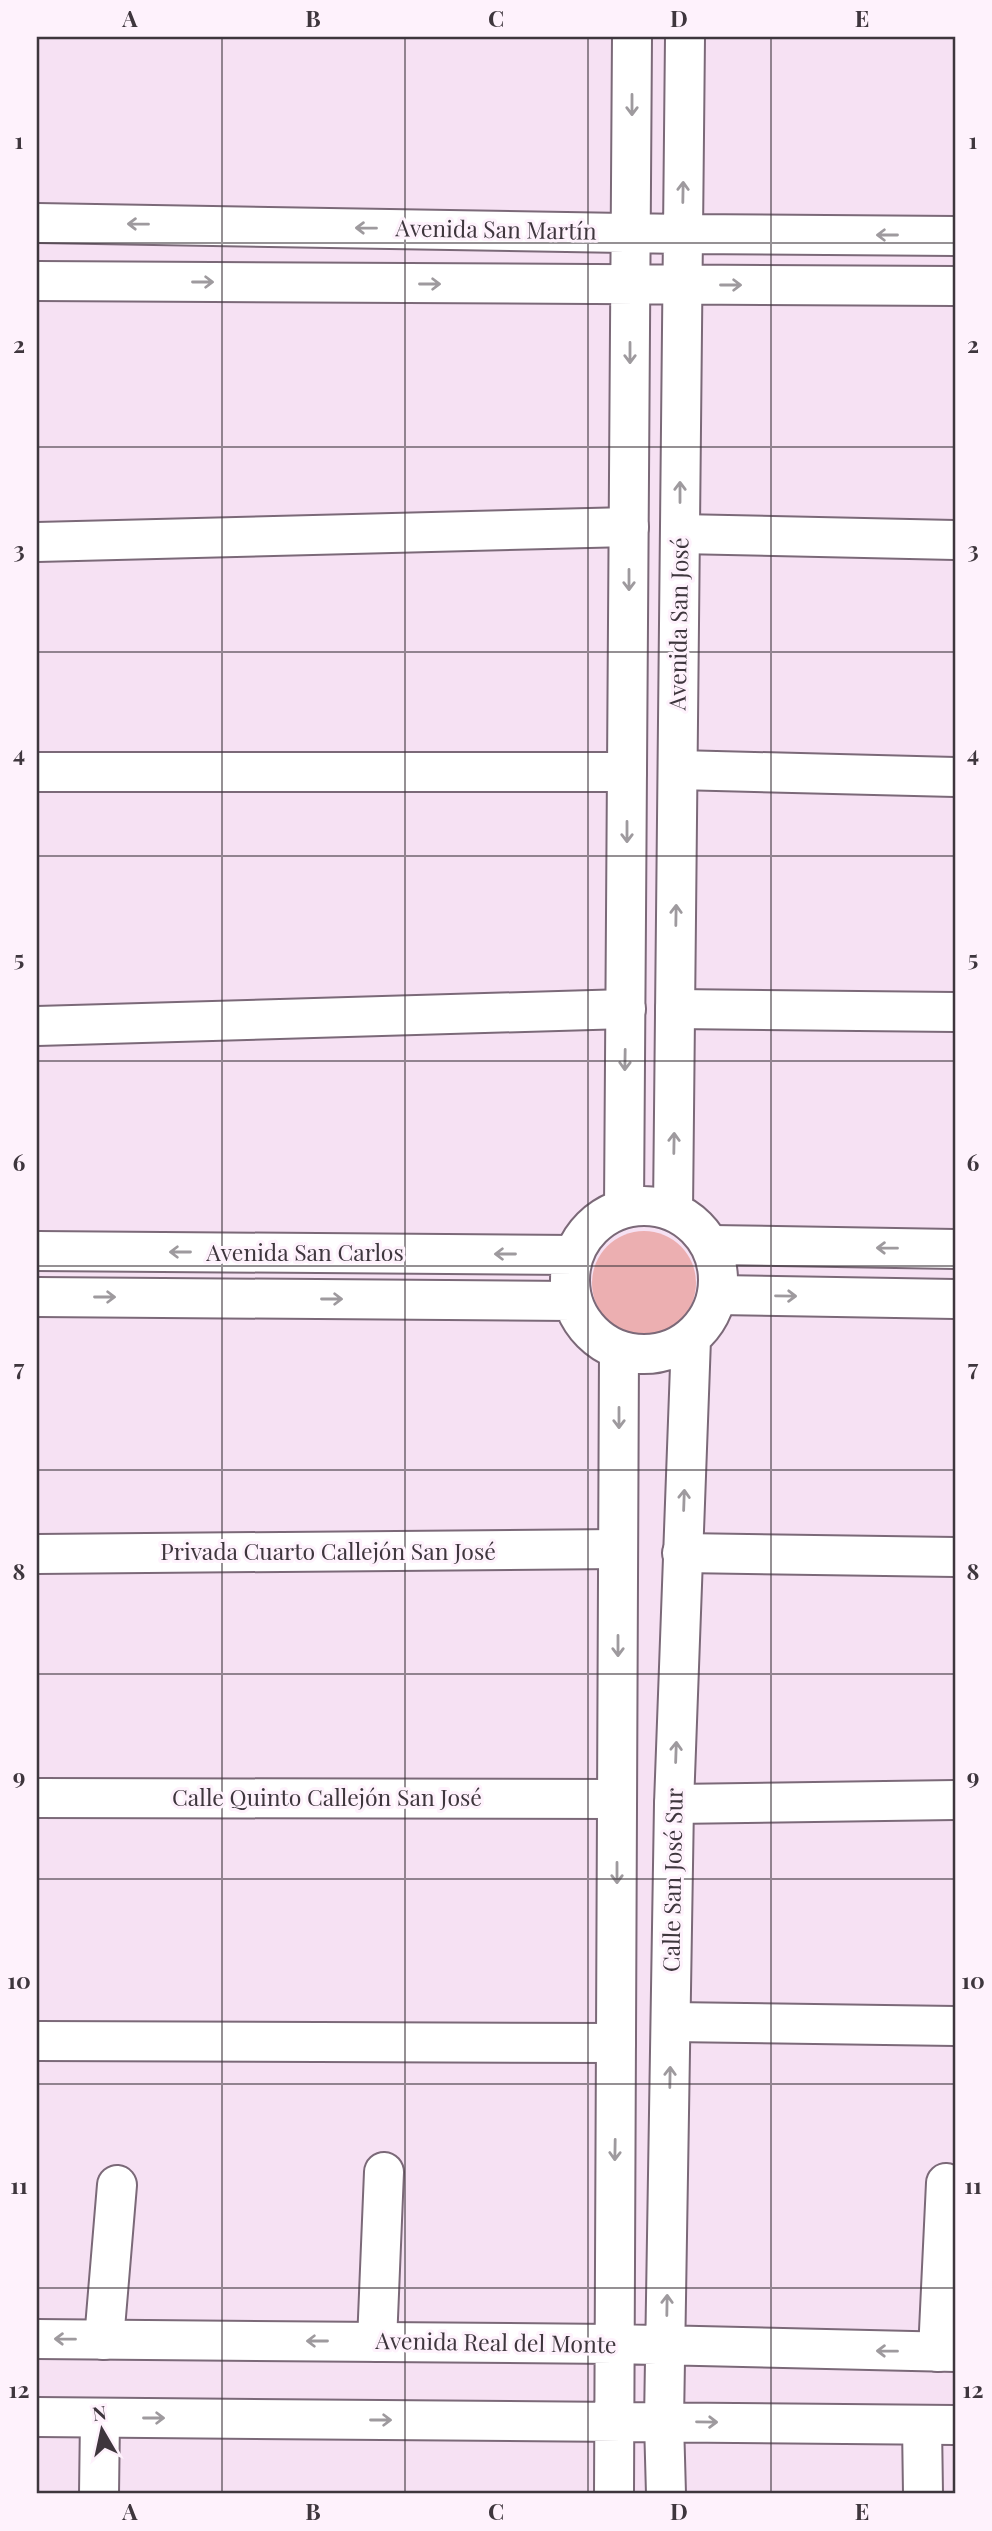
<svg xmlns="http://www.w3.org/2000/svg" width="992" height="2531" font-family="'Playfair Display',serif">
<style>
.green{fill:#ecafb1}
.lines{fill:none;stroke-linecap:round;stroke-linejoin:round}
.minor-casing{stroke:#7b6978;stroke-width:42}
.tertiary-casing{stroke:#7b6978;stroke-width:42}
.minor{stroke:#fff;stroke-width:38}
.tertiary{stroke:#fff;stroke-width:38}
.oneway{stroke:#9e9a9e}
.grid{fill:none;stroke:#3e363d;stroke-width:2;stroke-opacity:0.55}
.labels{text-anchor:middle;stroke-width:6;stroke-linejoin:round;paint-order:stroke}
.street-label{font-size:23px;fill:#3e363d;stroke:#fef2fc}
.neatline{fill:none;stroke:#3e363d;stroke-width:2.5}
.grid-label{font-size:23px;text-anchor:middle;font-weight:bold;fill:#3e363d}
</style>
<rect width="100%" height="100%" fill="#f6e1f3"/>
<path class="green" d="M592 1283a52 52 0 1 1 104 0a52 52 0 1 1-104 0Z"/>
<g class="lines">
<defs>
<path id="minor" d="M680 534 955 540
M37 542 629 527
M678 770 955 777
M37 772H627
M675 1009 955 1012
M37 1026 626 1009
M711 1245 955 1249
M718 1295 955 1299
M682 1553 955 1557
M37 1554 618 1549
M37 1798 617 1799
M674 1804 955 1800
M671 2022 955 2026
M37 2041 616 2043
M104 2340 117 2185
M377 2342 384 2172
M938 2352 946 2183
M922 2425 923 2494
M99 2494 100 2418"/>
<path id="tertiary" d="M37 223 683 234 955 236
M37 281 955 286
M570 1280a74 74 0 1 1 148 0a74 74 0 1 1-148 0Z
M624 1208 632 37
M673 1211 685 37
M37 1251 574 1255
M37 1297 572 1301
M37 2339 613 2344 955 2352
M37 2417 955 2425
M614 2494 619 1350
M666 2494 664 2422 674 1804 691 1339"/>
</defs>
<use href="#minor" class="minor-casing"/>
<use href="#tertiary" class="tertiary-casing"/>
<use href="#minor" class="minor"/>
<use href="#tertiary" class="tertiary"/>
</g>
<defs><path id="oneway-shaft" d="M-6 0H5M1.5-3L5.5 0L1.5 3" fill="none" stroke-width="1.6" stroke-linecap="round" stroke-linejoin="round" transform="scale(1.75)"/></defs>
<g class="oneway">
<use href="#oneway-shaft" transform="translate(632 105) rotate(90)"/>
<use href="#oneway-shaft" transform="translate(683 192) rotate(-89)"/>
<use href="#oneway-shaft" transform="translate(138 224) rotate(-179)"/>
<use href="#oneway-shaft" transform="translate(366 228) rotate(-179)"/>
<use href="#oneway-shaft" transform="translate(887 235) rotate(-180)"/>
<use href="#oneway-shaft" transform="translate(203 282)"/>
<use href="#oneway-shaft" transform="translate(430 284)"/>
<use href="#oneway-shaft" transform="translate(731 285)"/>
<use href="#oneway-shaft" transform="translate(630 353) rotate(90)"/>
<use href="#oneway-shaft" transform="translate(680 492) rotate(-90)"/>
<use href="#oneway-shaft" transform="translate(629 580) rotate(90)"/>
<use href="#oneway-shaft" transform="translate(627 832) rotate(90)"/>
<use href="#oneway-shaft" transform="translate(676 915) rotate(-89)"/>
<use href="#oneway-shaft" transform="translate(625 1060) rotate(91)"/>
<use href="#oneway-shaft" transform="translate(674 1143) rotate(-89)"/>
<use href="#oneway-shaft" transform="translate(887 1248) rotate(-179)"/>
<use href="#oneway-shaft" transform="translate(180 1252) rotate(-180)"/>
<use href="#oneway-shaft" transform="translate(505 1254) rotate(-180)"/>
<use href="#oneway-shaft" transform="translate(786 1296) rotate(1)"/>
<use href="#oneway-shaft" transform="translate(105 1297)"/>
<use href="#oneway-shaft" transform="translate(332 1299)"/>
<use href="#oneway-shaft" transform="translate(619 1418) rotate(90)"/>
<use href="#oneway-shaft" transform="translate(684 1500) rotate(-88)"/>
<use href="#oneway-shaft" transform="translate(618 1646) rotate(90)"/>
<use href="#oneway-shaft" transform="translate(676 1752) rotate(-88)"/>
<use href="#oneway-shaft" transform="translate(617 1873) rotate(90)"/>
<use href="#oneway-shaft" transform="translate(670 2077) rotate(-89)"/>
<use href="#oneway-shaft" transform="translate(615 2150) rotate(91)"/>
<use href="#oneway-shaft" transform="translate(667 2305) rotate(-89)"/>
<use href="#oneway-shaft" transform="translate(65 2339) rotate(-179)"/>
<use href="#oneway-shaft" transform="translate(317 2341) rotate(-180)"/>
<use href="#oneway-shaft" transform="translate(887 2351) rotate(-179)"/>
<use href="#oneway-shaft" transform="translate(154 2418)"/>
<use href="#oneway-shaft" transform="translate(381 2420)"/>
<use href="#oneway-shaft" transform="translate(707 2422) rotate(1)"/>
</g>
<path class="grid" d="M222 37V2494M405 37V2494M588 37V2494M771 37V2494M37 243H955M37 447H955M37 652H955M37 856H955M37 1061H955M37 1266H955M37 1470H955M37 1674H955M37 1879H955M37 2084H955M37 2288H955"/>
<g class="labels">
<g class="street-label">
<text transform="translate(496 230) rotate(1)" y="8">Avenida San Martín</text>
<text transform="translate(679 624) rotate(-89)" y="8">Avenida San José</text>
<text x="305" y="1261">Avenida San Carlos</text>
<text x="328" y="1560">Privada Cuarto Callejón San José</text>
<text x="327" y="1806">Calle Quinto Callejón San José</text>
<text transform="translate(673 1880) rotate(-89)" y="8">Calle San José Sur</text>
<text transform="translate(496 2343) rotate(1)" y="8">Avenida Real del Monte</text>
</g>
</g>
<rect width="992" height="2531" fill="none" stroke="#fef2fc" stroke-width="77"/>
<g transform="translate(102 2430) rotate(351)" stroke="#fef2fc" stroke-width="5" paint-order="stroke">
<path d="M0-5L12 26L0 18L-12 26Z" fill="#3e363d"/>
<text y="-10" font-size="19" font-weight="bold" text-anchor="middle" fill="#3e363d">N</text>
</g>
<rect x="38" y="38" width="916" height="2454" class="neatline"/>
<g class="grid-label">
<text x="130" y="27">A</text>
<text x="313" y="27">B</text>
<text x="496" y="27">C</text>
<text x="679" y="27">D</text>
<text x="862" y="27">E</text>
<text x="19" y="149">1</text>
<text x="973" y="149">1</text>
<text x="19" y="353">2</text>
<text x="973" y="353">2</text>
<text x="19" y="558">3</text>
<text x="973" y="558">3</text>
<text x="19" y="762">4</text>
<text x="973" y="762">4</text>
<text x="19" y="967">5</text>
<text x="973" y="967">5</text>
<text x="19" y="1171">6</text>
<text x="973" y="1171">6</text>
<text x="19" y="1376">7</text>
<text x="973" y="1376">7</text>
<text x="19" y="1580">8</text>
<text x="973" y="1580">8</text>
<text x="19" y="1785">9</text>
<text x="973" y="1785">9</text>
<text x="19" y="1989">10</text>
<text x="973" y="1989">10</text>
<text x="19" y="2194">11</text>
<text x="973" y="2194">11</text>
<text x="19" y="2398">12</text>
<text x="973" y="2398">12</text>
<text x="130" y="2520">A</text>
<text x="313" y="2520">B</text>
<text x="496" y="2520">C</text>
<text x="679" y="2520">D</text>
<text x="862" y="2520">E</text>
</g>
</svg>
